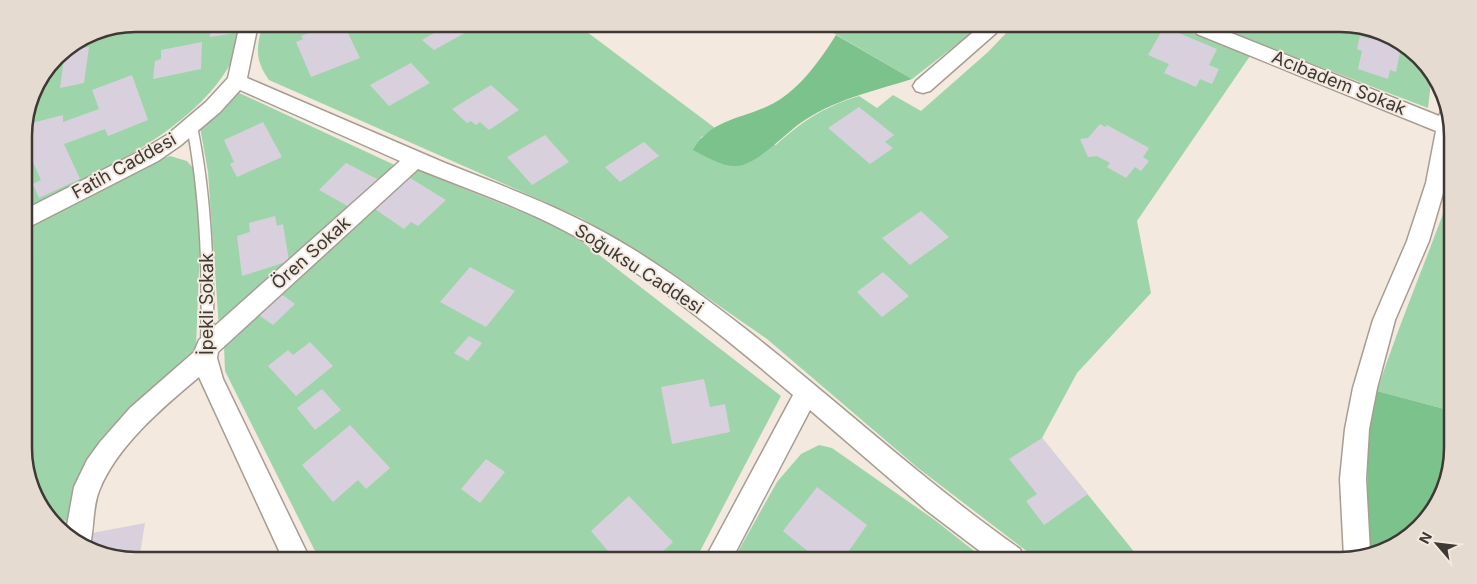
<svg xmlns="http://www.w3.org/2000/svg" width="1477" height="584" font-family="Inter,sans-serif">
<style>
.green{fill:#9ed4a9}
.forest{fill:#7bc28c}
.building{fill:#d8d1dd}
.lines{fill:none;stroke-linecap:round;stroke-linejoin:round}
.service-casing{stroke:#a79d93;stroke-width:3}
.minor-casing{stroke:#a79d93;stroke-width:3}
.service{fill:#fff;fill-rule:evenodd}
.minor{fill:#fff;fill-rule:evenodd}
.labels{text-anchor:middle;stroke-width:4;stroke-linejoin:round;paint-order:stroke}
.street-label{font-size:18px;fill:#3e3935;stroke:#f4e9df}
.rim{fill:none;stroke:#3e3935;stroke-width:2.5}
</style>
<rect width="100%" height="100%" fill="#f4e9df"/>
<path class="green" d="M136 24H242C238 38 236 56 228 68 188 134 92 176 24 209V129L35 87 62 52 93 32Z
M262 24 579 26 715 128 700 138 776 145C802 121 826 106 859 96L877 108 893 95 921 111 988 52 1011 28 1183 29 1250 56 1137 221 1151 293 1077 373 1042 438 1140 559H1037L918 468 767 339 685 282 581 218 269 80C254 58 257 50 262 24Z
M823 27 978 28 912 79Z
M1221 29 1377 30 1430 68 1432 74 1428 108Z
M237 92 399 167 219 328 208 172 200 127Z
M170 156 187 161 194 169 200 243 196 348 138 401 96 448 68 520 66 532 51 522 26 469 25 228 154 161Z
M415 169 547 222 576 237 781 396 697 557 317 555 225 371 224 345Z
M1451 192 1448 410 1377 391C1399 324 1427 259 1451 192Z
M819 445 832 448 936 521 983 558 735 557 777 482 801 454Z"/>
<path class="forest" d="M836 35 912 79C874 91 832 100 799 124 783 136 763 158 743 165 727 170 707 157 693 150 711 118 745 119 774 103 800 89 821 59 836 35Z
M1377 391 1448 410 1447 484 1409 537 1368 552 1367 441Z"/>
<path class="building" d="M211 24H237L236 33 210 37Z
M332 25H344L360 58 311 77 296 42 303 39 301 36Z
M448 25H471L474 28 434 50 422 40Z
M1163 29H1169L1217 49 1209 65 1219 69 1212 84 1200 79 1196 87 1164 73 1169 64 1148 55Z
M1372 30 1381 33 1401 47 1396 72 1390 70 1388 79 1358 69 1362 51 1357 49 1360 36 1370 39Z
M202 42 201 69 153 79 155 61 161 59V50Z
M89 47 84 83 60 88 65 51Z
M411 63 430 83 389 106 370 85Z
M132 75 148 120 108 136 105 129 64 144 80 179 39 198 33 184 41 180 32 160V123L63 115V122L99 109 92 90Z
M491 85 519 110 489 130 480 122 476 125 471 121 467 123 452 109Z
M859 107 894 135 885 142 893 148 870 164 828 128Z
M263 122 282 157 237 177 230 164 234 162 224 140Z
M1100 124 1105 127 1107 125 1149 148 1143 157 1149 161 1141 171 1135 167 1126 178 1107 167 1110 163 1097 156 1088 157 1080 139 1088 138Z
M545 135 569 162 532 185 507 157Z
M644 142 659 156 620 182 605 167Z
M346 163 379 180 351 208 319 190Z
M407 176 446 200 418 226 411 222 404 229 372 207Z
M921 211 949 237 910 265 882 238Z
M275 216 277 226 283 224 289 261 242 276 237 236 250 232 249 223Z
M470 267 515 291 486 327 440 302Z
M883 272 909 296 882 317 857 292Z
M280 293 295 304 273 325 257 314Z
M469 336 482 343 468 361 454 353Z
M310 342 333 366 296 396 268 366 288 350 293 355Z
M704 379 710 407 725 404 730 432 672 444 661 387Z
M322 389 341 410 315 430 297 408Z
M350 425 390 468 366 489 358 480 333 502 302 465Z
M1042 438 1088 494 1044 525 1026 501 1037 494 1009 459Z
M486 459 505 472 480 503 461 489Z
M817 487 867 525 844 558H816L783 531Z
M629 496 673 542 657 557H613L591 531Z
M68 520 66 532 53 523Z
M145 523 140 554H100L89 547 92 533Z"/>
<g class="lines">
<defs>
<path id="service" d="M192 122 197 126C212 199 214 272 213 347L211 351 207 352 203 351 201 347C203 272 201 200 187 126Z"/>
<path id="minor" d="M240 24H258L247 78C313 106 379 135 445 163 513 190 574 212 636 251 774 338 887 456 1020 549L1024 559 989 558 926 510 810 410 733 557H706L793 395C722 335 648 273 565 231 518 206 467 189 418 169L218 352 217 358 223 379 308 555H281L199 377C163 407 116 447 99 491 93 506 94 524 91 540L89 547 66 531 74 487 87 460 100 442 130 408 194 352 199 340 400 161 240 90 220 112 181 145 158 161 25 229 24 210 144 149 167 135 206 102 228 78Z
M978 28H999L996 33 930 91 923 93 916 91 913 86 916 81Z
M1194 29H1221L1439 116 1442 109 1446 107 1452 121V153L1446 183 1429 241 1395 320 1377 388 1369 429 1366 479 1370 552 1348 560H1345L1344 557 1340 479 1345 429 1353 388 1373 320 1407 241 1426 183 1436 131 1197 34Z"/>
</defs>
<use href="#service" class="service-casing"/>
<use href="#minor" class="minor-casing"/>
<use href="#service" class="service"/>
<use href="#minor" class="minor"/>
</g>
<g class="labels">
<g class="street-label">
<text transform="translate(1339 83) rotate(22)" y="6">Acıbadem Sokak</text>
<text transform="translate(124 166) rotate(-29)" y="6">Fatih Caddesi</text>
<text transform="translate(311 253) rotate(-42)" y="6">Ören Sokak</text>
<text transform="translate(639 269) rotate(33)" y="6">Soğuksu Caddesi</text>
<text transform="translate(207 304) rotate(-90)" y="6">İpekli Sokak</text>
</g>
</g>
<path d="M0 0H1477V584H0ZM136 32H1340A104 104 0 0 1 1444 136V448A104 104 0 0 1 1340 552H136A104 104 0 0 1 32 448V136A104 104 0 0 1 136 32Z" fill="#e5dbd1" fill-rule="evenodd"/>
<path class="rim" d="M136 32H1340A104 104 0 0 1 1444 136V448A104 104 0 0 1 1340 552H136A104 104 0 0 1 32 448V136A104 104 0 0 1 136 32Z"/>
<g transform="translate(1437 544) rotate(298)" stroke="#f4e9df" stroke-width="4" paint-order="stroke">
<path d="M0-4L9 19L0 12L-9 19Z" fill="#3e3935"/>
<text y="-8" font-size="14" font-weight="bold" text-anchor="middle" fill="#3e3935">N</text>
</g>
</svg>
